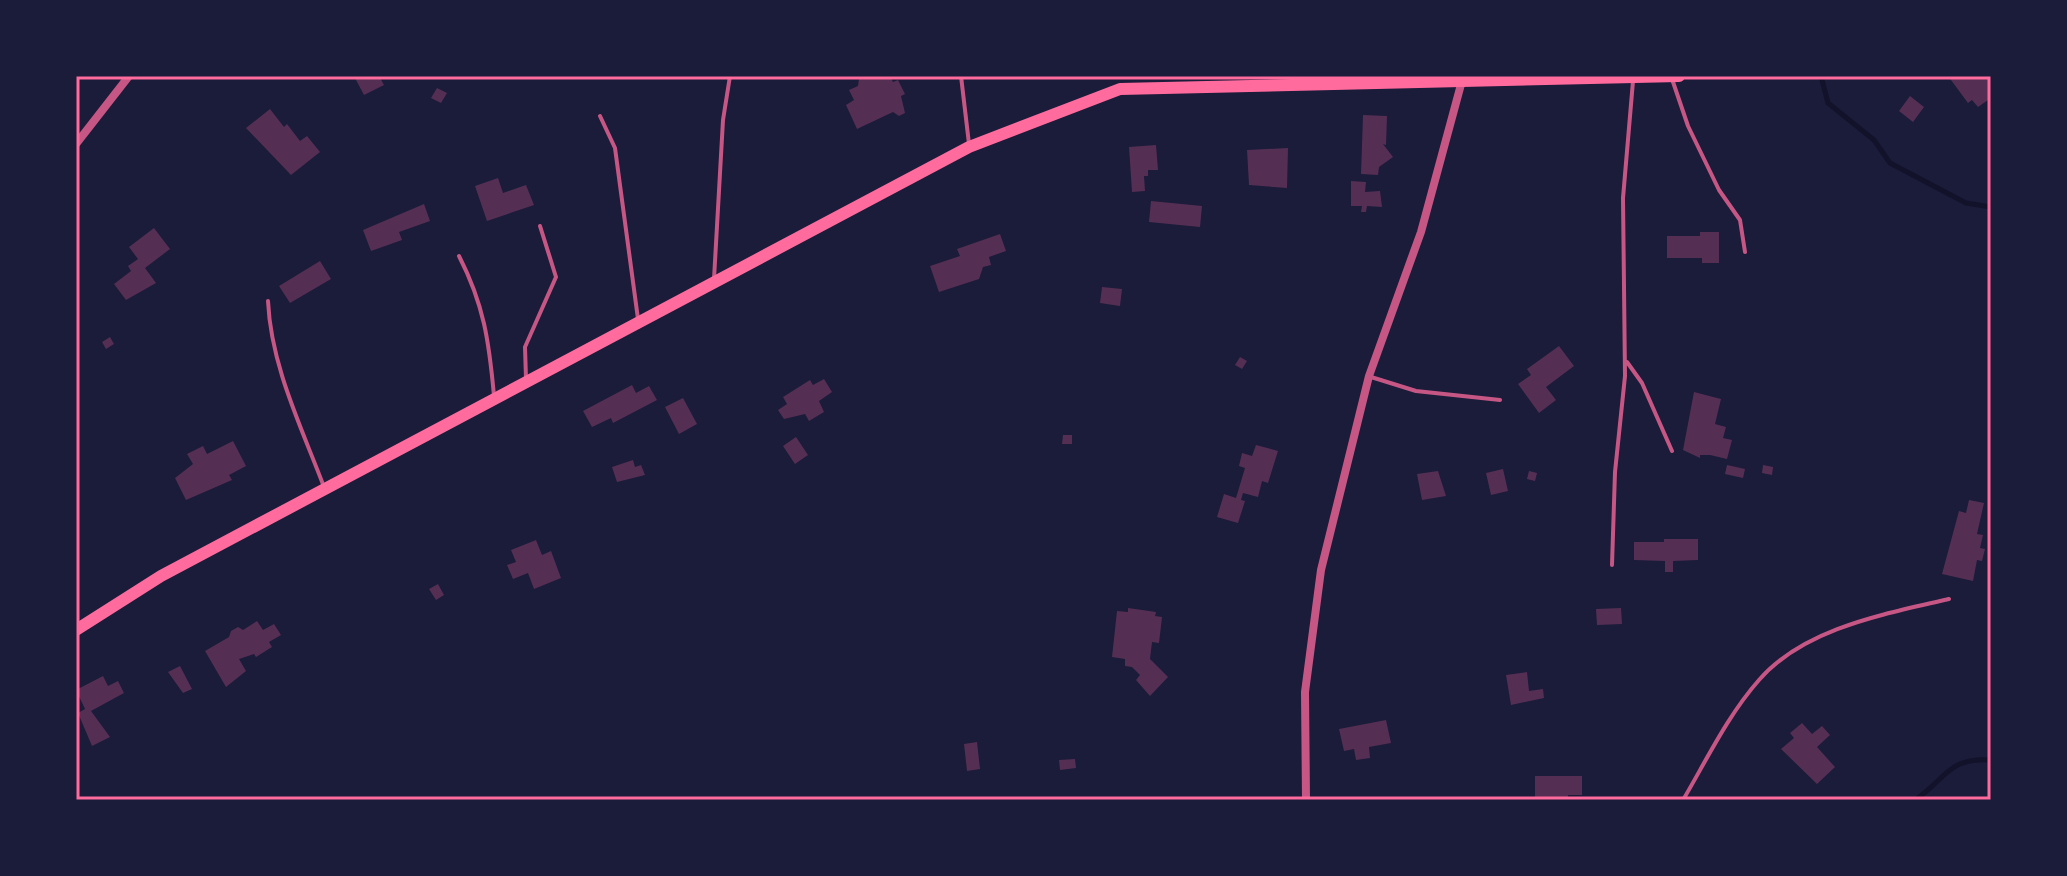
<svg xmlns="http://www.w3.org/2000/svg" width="2067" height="876" font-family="'Golos Text',sans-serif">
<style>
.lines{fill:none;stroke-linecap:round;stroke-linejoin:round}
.stream{stroke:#12122b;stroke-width:5}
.building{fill:#542f53}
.service{stroke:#c65784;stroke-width:4}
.minor{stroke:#c65784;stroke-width:8}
.secondary{stroke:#ff6b9d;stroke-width:12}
.neatline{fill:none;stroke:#ff6b9d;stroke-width:3}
</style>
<rect width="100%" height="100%" fill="#1b1b3a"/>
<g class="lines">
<path class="stream" d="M1821 76 1828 103 1874 140 1890 163 1966 203 1991 207
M1915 800C1946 779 1948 757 1991 760"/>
</g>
<path class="building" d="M358 76H379L384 85 364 95 355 78Z
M880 76H890L893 82 898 80 905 94 901 96 905 113 899 116 893 112 857 129 846 105 854 100 849 90 858 86 859 79Z
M1948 76H1986L1991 83 1988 87 1991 98 1978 107 1972 100 1968 103Z
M437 88 447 93 441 103 431 98Z
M1910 96 1924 107 1913 122 1899 111Z
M270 109 284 127 287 124 300 141 307 136 320 152 291 175 246 128Z
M1363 115 1387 116 1386 145 1383 144 1393 157 1379 167 1378 175 1361 174Z
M1156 145 1158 170H1148V176H1144L1145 191 1132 192 1129 147Z
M1288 148 1287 188 1249 185 1247 150Z
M498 178 503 193 526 185 534 205 487 221 475 186Z
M1351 181 1366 182 1365 192 1380 191 1382 207 1367 206 1366 212H1361L1362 206H1351Z
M1151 201 1202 206 1200 227 1149 222Z
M424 204 430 221 399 232 402 240 371 251 363 230Z
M154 228 170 249 145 268 156 283 126 300 114 284 131 271 128 266 138 259 129 247Z
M1700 232H1719V263H1702V258H1667V236H1700Z
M1000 234 1006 251 989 257 991 265 983 267 979 279 939 292 930 266 960 256 957 249Z
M320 261 331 279 290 303 279 286Z
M1102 287 1122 289 1120 306 1100 303Z
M110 337 114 344 106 349 102 342Z
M1559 346 1574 366 1546 387 1556 400 1539 413 1518 384 1531 375 1527 369Z
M1240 357 1247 361 1242 369 1235 365Z
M824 379 832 392 819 401 824 412 809 421 805 414 784 419 778 410 787 404 783 397 810 380 813 385Z
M632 385 636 393 649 386 657 400 613 423 611 418 592 427 583 411Z
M1694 392 1721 399 1715 424 1726 427 1723 438 1732 440 1727 459 1710 455H1700V458L1683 450Z
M683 398 697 424 679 434 665 407Z
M1063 435H1072V444H1062Z
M796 437 808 455 795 464 783 446Z
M233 441 246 466 229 475 232 480 186 500 175 478 193 464 187 454 203 446 207 454Z
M1256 445 1278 451 1268 483 1262 481 1258 497 1243 493 1241 500 1245 501 1238 523 1217 517 1224 494 1236 498 1245 468 1239 466 1242 453 1252 456Z
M633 460 635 467 641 465 645 475 617 482 612 467Z
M1727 465 1745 469 1743 478 1725 474Z
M1763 465 1773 467 1772 475 1762 473Z
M1503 469 1508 491 1491 495 1486 473Z
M1438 471 1446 496 1422 500 1417 474Z
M1529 471 1537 473 1535 481 1527 479Z
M1969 500 1984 503 1977 534 1983 535 1980 548 1985 549 1982 561 1977 560 1973 581 1942 574 1959 511 1966 513Z
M1664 539H1698V560L1673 561V572H1665V561L1634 560V542H1664Z
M536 540 542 555 551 551 561 578 534 589 528 573 513 579 507 565 516 562 511 550Z
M438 584 444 595 436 600 429 589Z
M1128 608 1156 612 1155 616 1162 617 1159 643 1152 642 1150 659 1168 677 1150 696 1136 680 1140 675 1132 667 1125 666V659L1112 657 1117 611 1128 612Z
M1621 608 1622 624 1597 625 1596 609Z
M257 621 263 630 274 624 281 635 269 642 272 647 256 657 254 654 239 659 246 671 226 687 205 651 229 637 231 631 238 627 243 630Z
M180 666 192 689 183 693 168 672Z
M1527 672 1529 691 1543 689 1544 698 1511 705 1506 675Z
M103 676 108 686 118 681 124 693 91 711 110 737 92 746 78 713 85 709 76 690Z
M1386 720 1391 743 1369 747 1370 758 1356 760 1354 749 1344 751 1339 729Z
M1802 723 1812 734 1822 726 1830 735 1817 747 1835 767 1817 784 1781 749 1794 738 1790 733Z
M977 742 980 769 967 771 964 744Z
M1075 759 1076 768 1060 770 1059 760Z
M1535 776H1582V795H1568V800H1535Z"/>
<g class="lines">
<path class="service" d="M961 76 969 144
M1672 79 1688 126 1719 190 1740 220 1745 252
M600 116 615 148 638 319
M459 256C484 305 489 341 494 396
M714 279 723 120 730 76
M268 301C271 366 301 426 324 487
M1627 362 1642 383 1672 451
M1371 377 1416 391 1500 400
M526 379 525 347 556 277 540 226
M1612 565 1615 472 1625 376 1623 198 1633 81
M1683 800C1706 761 1728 715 1759 680 1804 628 1885 614 1949 599"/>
<path class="minor" d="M76 144 129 76
M1306 800 1305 692 1321 570 1369 376 1421 232 1463 77"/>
<path class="secondary" d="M76 630 161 576 969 147 1120 89 1679 76"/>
</g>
<rect width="2067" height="876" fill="none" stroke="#1b1b3a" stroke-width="156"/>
<rect x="78" y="78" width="1911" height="720" class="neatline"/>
</svg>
